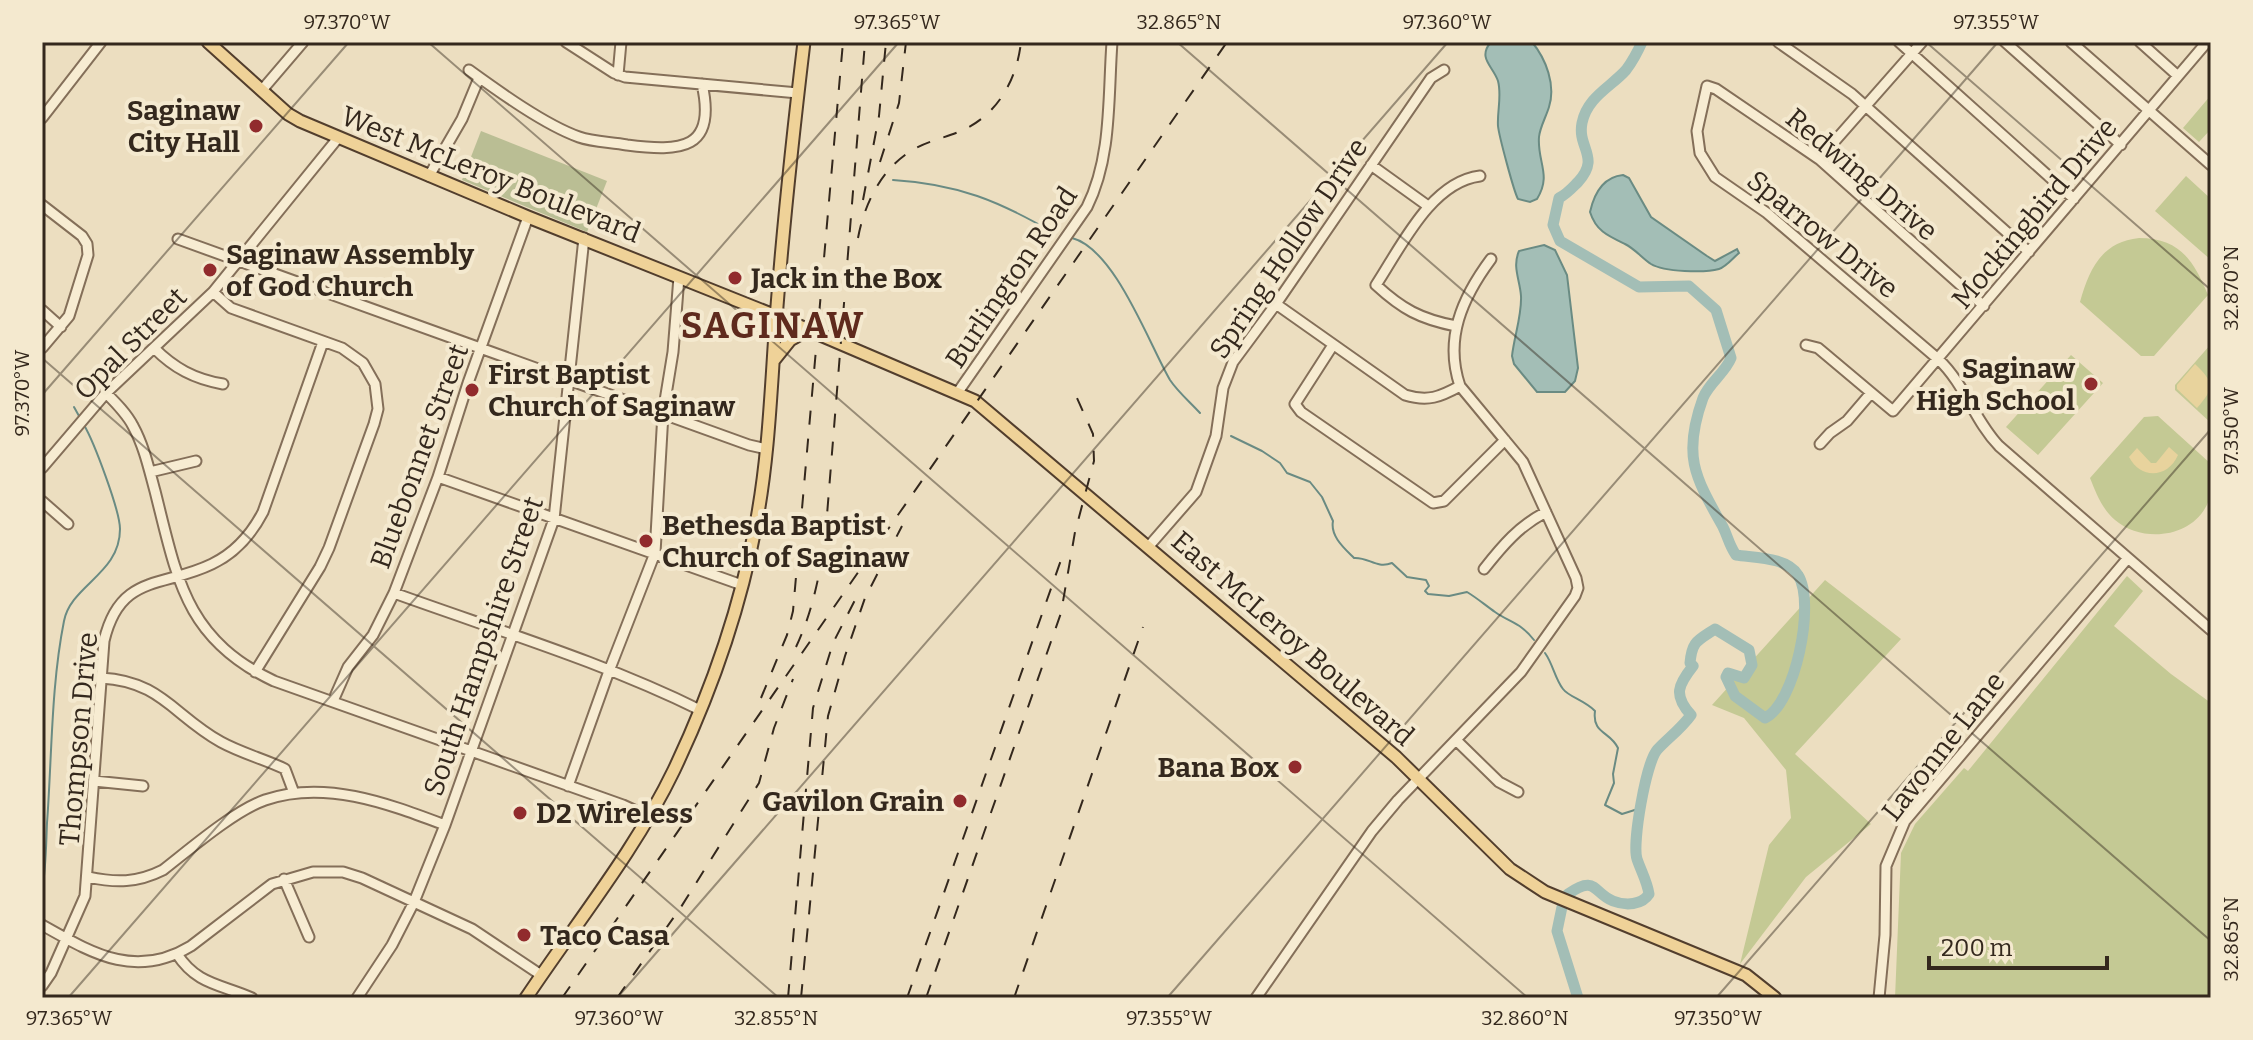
<svg xmlns="http://www.w3.org/2000/svg" width="2253" height="1040" font-family="Bitter,serif">
<style>
.green{fill:#c4c994}
.sand{fill:#e8d39d}
.cemetery{fill:#babe94}
.water{fill:#a3beb6;stroke:#6a8b83;stroke-width:2}
.lines{fill:none;stroke-linecap:round;stroke-linejoin:round}
.stream{stroke:#6a8b83;stroke-width:2}
.river{stroke:#a3beb6;stroke-width:11}
.minor-casing{stroke:#846f59;stroke-width:13}
.major-casing{stroke:#523e2d;stroke-width:15}
.minor{stroke:#f7ecd2;stroke-width:9}
.major{stroke:#efd298;stroke-width:11}
.rail{stroke:#34281d;stroke-width:2;stroke-dasharray:14 14;stroke-linecap:butt}
.ticks{fill:none;stroke:#34281d;stroke-width:2;stroke-opacity:0.45}
.poi-dot{fill:#912b2d;stroke:#f4e9cf;stroke-width:3}
.labels{text-anchor:middle;stroke-width:8;stroke-linejoin:round;paint-order:stroke}
.poi-label{font-size:28px;font-weight:bold;fill:#34281d;stroke:#f4e9cf;text-anchor:start}
.street-label{font-size:28px;fill:#34281d;stroke:#f4e9cf}
.district-label{font-size:36px;font-weight:bold;letter-spacing:2px;fill:#5f2a1d;stroke:#f4e9cf}
.neatline{fill:none;stroke:#34281d;stroke-width:3}
.ticks-label{font-size:20px;text-anchor:middle;fill:#34281d}
</style>
<rect width="100%" height="100%" fill="#ecdec0"/>
<path class="green" d="M2211 95V129L2199 142 2183 128Z
M2186 176 2211 199V260L2155 211Z
M2139 238C2180 238 2194 261 2208 295L2154 356H2141L2080 302C2089 270 2101 242 2139 238Z
M2211 344V423L2175 390V385Z
M2071 355 2103 383 2038 455 2006 427Z
M2158 416 2211 464C2211 475 2213 490 2209 500 2195 538 2143 544 2115 520 2102 509 2096 493 2090 478L2144 417Z
M2127 576 2143 591 2114 626 2171 674 2211 703V998H1895L1901 853 1915 824 1964 768 1968 771Z
M1825 580 1901 639 1795 754 1871 824 1806 877 1740 964 1769 845 1791 818 1786 770 1744 718 1712 705Z"/>
<path class="sand" d="M2195 364C2214 382 2215 388 2197 408L2177 389V385Z
M2169 447 2178 455C2168 478 2141 480 2129 457L2137 448 2151 463H2156Z"/>
<path class="cemetery" d="M481 131 607 181 587 232 462 180Z"/>
<path class="water" d="M1491 42H1532C1546 59 1556 85 1549 107 1546 117 1540 127 1539 137 1537 162 1552 175 1537 199L1530 202 1518 199C1514 192 1499 136 1498 126 1497 111 1502 96 1498 81 1493 66 1477 58 1491 42Z
M1623 175 1629 178 1651 217 1707 256 1715 261 1737 249 1739 253C1733 258 1726 267 1719 269 1705 273 1664 272 1651 264 1642 258 1635 249 1625 244 1608 236 1596 231 1590 212 1594 194 1603 177 1623 175Z
M1544 245 1555 250 1567 275 1578 368 1575 381 1565 392H1537L1514 364 1512 356C1514 337 1522 315 1521 296 1520 280 1512 267 1519 251Z"/>
<g class="lines">
<path class="stream" d="M893 180C958 184 999 201 1054 233
M1072 238C1115 249 1149 344 1170 380 1178 392 1190 402 1200 413
M74 407 79 416
M1231 436 1262 451 1280 463 1287 473 1310 482 1322 497 1333 521C1330 536 1344 548 1354 558 1369 557 1376 569 1392 563L1407 577 1426 580 1429 586 1425 591 1428 594 1449 596 1467 592C1477 598 1485 605 1495 612 1511 623 1521 623 1534 640
M1545 653C1553 664 1555 679 1563 689 1569 697 1584 700 1595 711 1592 734 1610 731 1618 748L1613 774 1614 783 1605 805 1622 814 1641 808
M42 890C46 869 46 845 47 823 52 756 51 686 64 621 71 585 120 574 120 529 120 511 94 442 84 425"/>
<path class="river" d="M1568 894C1596 874 1593 893 1613 901 1626 906 1642 905 1649 894 1647 881 1641 871 1637 859 1632 843 1646 763 1657 750 1668 738 1681 729 1691 715 1673 695 1678 685 1693 666L1690 663C1692 641 1697 641 1715 629L1749 650 1752 665 1744 678 1728 673 1726 677 1735 696 1765 718C1795 704 1816 603 1798 575 1787 557 1755 558 1736 555 1729 545 1728 537 1723 527 1695 477 1682 456 1703 398 1709 383 1725 373 1731 358L1716 310 1689 286 1639 287 1560 241 1553 225 1559 198C1567 194 1572 188 1578 182 1601 157 1577 148 1582 123 1587 97 1611 87 1626 70 1632 62 1638 51 1642 42
M1562 907 1557 931 1578 998"/>
<defs>
<path id="minor" d="M566 42 614 73 625 77 798 93
M1778 42 1852 94 2029 252
M1899 42 2074 199
M2005 42 2121 145
M2071 42 2211 165
M2140 42 2178 76
M469 70C498 91 545 125 579 137 593 142 611 142 627 145 681 152 717 150 702 84
M618 75 621 42
M262 90 303 42
M42 118 101 42
M1819 159 1922 42
M1371 165 1428 206
M429 176 462 119 479 78
M42 205 82 236 87 244 88 255 69 316 42 348
M178 239 749 445 767 449
M213 292 231 308 342 348 363 363 375 384 378 409 374 424 329 548 320 567 255 672
M1276 304 1405 395C1428 402 1440 397 1460 386
M1984 306 1819 159 1716 89 1707 86 1697 131 1700 153 1715 177 1767 213 1938 359C1965 384 1974 420 1999 446L2211 630
M42 310 61 327
M1456 326C1420 319 1402 309 1376 285 1401 247 1431 182 1480 176
M1333 345 1295 404 1301 412 1433 503 1444 501 1505 440
M1806 345 1818 348 1893 411 2207 42
M154 348C174 368 194 379 223 384
M958 392 1087 207C1112 157 1108 97 1112 42
M106 393C116 403 127 414 133 426 144 446 149 469 155 491 177 578 185 639 274 681L623 805 649 817
M1820 444 1830 433 1847 421 1871 393
M42 468 106 393 213 292 338 138
M150 472 196 461
M438 477 742 585
M42 501 68 524
M1149 546 1196 492 1216 436 1223 388 1233 362 1276 304 1431 78 1444 70
M1484 569C1503 545 1519 526 1546 512
M394 593C496 630 603 662 700 710
M101 678C161 681 174 716 221 742 241 753 264 759 285 769L294 793
M333 701 348 667 373 635 394 593 438 477 468 383 528 217
M1457 741 1499 782 1518 792
M94 781 143 786
M568 786 609 671 655 553 663 413 673 352 679 277
M88 877C116 883 137 883 163 870 190 849 234 811 265 800 325 779 389 804 445 825
M284 879 309 937
M42 925C92 953 135 980 191 946L272 884 313 872H343L362 878 472 929 541 975
M177 954C197 985 221 984 252 998
M42 986 51 973 85 896 104 641C120 573 163 588 212 564 235 553 251 535 263 512L323 342
M357 998 392 945 414 902 445 825 554 519 584 238
M1256 998 1372 831 1398 800 1521 672 1575 596 1578 588 1576 578 1523 462 1460 386C1444 339 1462 298 1491 259
M1879 998 1885 935 1886 866 1905 821 2128 558"/>
<path id="major" d="M208 42 288 114 300 121 528 217 776 316 975 401 1396 757 1510 869 1545 892 1746 975 1775 998
M774 360 790 340 808 330
M526 998C576 923 635 851 674 770 711 692 740 609 756 524 769 456 771 387 776 319 783 226 793 134 804 42"/>
</defs>
<use href="#minor" class="minor-casing"/>
<use href="#major" class="major-casing"/>
<use href="#minor" class="minor"/>
<use href="#major" class="major"/>
<path class="rail" d="M880 162 899 103 906 42
M863 200 879 116 886 42
M858 238C865 201 883 166 916 148 931 140 948 137 963 130 998 114 1017 79 1021 42
M796 647C812 613 819 578 825 540L865 42
M761 698 787 635 793 611 843 42
M562 998 1227 42
M617 998 681 907 759 783 774 728 793 679
M788 998 813 708 833 643 855 600
M801 998 828 716 845 656 865 598 902 526
M907 998 1061 560
M926 998 1061 613 1075 532 1094 461 1093 434 1077 398
M1014 998 1143 627"/>
</g>
<path class="ticks" d="M428 42 1528 998M1177 42 2211 941M1926 42 2211 290M42 358 779 998M42 395 349 42M68 998 899 42M617 998 1448 42M1167 998 1998 42M1716 998 2211 429"/>
<g class="poi-dot">
<circle cx="256" cy="126" r="8"/>
<circle cx="210" cy="270" r="8"/>
<circle cx="735" cy="278" r="8"/>
<circle cx="2091" cy="384" r="8"/>
<circle cx="472" cy="390" r="8"/>
<circle cx="646" cy="541" r="8"/>
<circle cx="1295" cy="767" r="8"/>
<circle cx="960" cy="801" r="8"/>
<circle cx="520" cy="813" r="8"/>
<circle cx="524" cy="935" r="8"/>
</g>
<g class="labels">
<g class="poi-label">
<text x="240" y="120" text-anchor="end">Saginaw<tspan x="240" dy="32">City Hall</tspan></text>
<text x="226" y="264">Saginaw Assembly<tspan x="226" dy="32">of God Church</tspan></text>
<text x="751" y="288">Jack in the Box</text>
<text x="2075" y="378" text-anchor="end">Saginaw<tspan x="2075" dy="32">High School</tspan></text>
<text x="488" y="384">First Baptist<tspan x="488" dy="32">Church of Saginaw</tspan></text>
<text x="662" y="535">Bethesda Baptist<tspan x="662" dy="32">Church of Saginaw</tspan></text>
<text x="1279" y="777" text-anchor="end">Bana Box</text>
<text x="944" y="811" text-anchor="end">Gavilon Grain</text>
<text x="536" y="823">D2 Wireless</text>
<text x="540" y="945">Taco Casa</text>
</g>
<g class="street-label">
<text transform="translate(491 174) rotate(22)" y="10">West McLeroy Boulevard</text>
<text transform="translate(1862 174) rotate(40)" y="10">Redwing Drive</text>
<text transform="translate(2034 213) rotate(-50)" y="10">Mockingbird Drive</text>
<text transform="translate(1823 234) rotate(39)" y="10">Sparrow Drive</text>
<text transform="translate(1288 248) rotate(-56)" y="10">Spring Hollow Drive</text>
<text transform="translate(1011 277) rotate(-56)" y="10">Burlington Road</text>
<text transform="translate(130 343) rotate(-45)" y="10">Opal Street</text>
<text transform="translate(419 456) rotate(-70)" y="10">Bluebonnet Street</text>
<text transform="translate(1293 638) rotate(41)" y="10">East McLeroy Boulevard</text>
<text transform="translate(483 646) rotate(-71)" y="10">South Hampshire Street</text>
<text transform="translate(78 739) rotate(-85)" y="10">Thompson Drive</text>
<text transform="translate(1943 746) rotate(-52)" y="10">Lavonne Lane</text>
</g>
<g class="district-label">
<text x="773" y="338">SAGINAW</text>
</g>
</g>
<rect width="2253" height="1040" fill="none" stroke="#f4e9cf" stroke-width="88"/>
<path d="M1929 956v12h178v-12" fill="none" stroke="#34281d" stroke-width="4"/>
<text x="1941" y="956" font-size="24" fill="#34281d" stroke="#f4e9cf" stroke-width="6" paint-order="stroke">200 m</text>
<rect x="44" y="44" width="2165" height="952" class="neatline"/>
<g class="ticks-label">
<text x="347" y="29">97.370°W</text>
<text x="897" y="29">97.365°W</text>
<text x="1179" y="29">32.865°N</text>
<text x="1447" y="29">97.360°W</text>
<text x="1996" y="29">97.355°W</text>
<text transform="translate(2231 288) rotate(-90)" y="7">32.870°N</text>
<text transform="translate(22 393) rotate(-90)" y="7">97.370°W</text>
<text transform="translate(2231 431) rotate(-90)" y="7">97.350°W</text>
<text transform="translate(2231 939) rotate(-90)" y="7">32.865°N</text>
<text x="69" y="1025">97.365°W</text>
<text x="619" y="1025">97.360°W</text>
<text x="776" y="1025">32.855°N</text>
<text x="1169" y="1025">97.355°W</text>
<text x="1525" y="1025">32.860°N</text>
<text x="1718" y="1025">97.350°W</text>
</g>
</svg>
